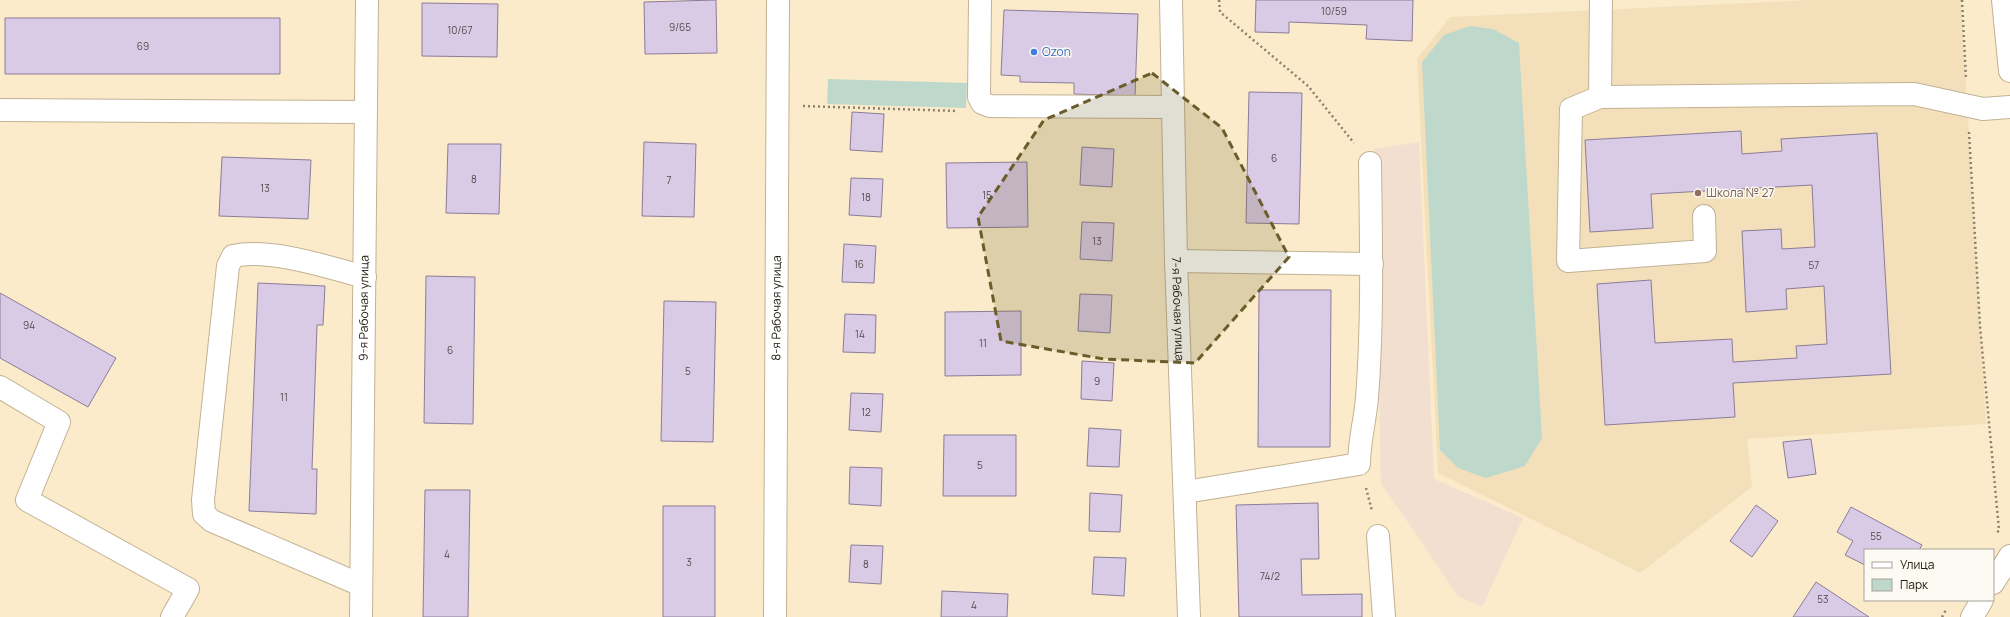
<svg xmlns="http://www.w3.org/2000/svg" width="2010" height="617" font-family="Manrope,sans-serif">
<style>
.built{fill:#f3e0ba}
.industrial{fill:#f3dfd0}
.green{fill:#bed9cb}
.building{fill:#d9cae6;stroke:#8b7c98}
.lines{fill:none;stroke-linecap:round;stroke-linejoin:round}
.minor-casing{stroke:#c1b294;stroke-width:24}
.path{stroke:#8a806b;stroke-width:2.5;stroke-dasharray:2 3;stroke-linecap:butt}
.minor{stroke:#fff;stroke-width:22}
.marked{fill:#6a5d2a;fill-opacity:0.2;stroke:#6a5d2a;stroke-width:3;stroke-dasharray:8 5;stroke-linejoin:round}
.shop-dot{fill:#3f7fe0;stroke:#fdfaf3;stroke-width:1.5}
.education-dot{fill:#8d6e63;stroke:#fdfaf3;stroke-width:1.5}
.labels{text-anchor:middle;stroke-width:3;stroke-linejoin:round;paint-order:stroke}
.number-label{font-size:10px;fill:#544b4a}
.shop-label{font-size:12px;fill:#366cbe;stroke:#fdfaf3;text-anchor:start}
.education-label{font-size:12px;fill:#785e54;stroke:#fdfaf3;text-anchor:start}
.street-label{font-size:12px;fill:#272116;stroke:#fdfaf3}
</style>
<rect width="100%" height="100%" fill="#fbebcb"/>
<path class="built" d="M1810 0H1961L1986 424 1747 439 1752 487 1640 573 1438 473 1417 59 1450 17Z"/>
<path class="industrial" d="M1419 142 1434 479 1523 518 1482 607 1458 596 1381 483 1374 149Z"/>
<path class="green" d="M1470 26 1493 29 1519 43 1542 438 1525 466 1486 478 1458 468 1440 450 1422 62 1444 35Z
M828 79 967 83 966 108 827 104Z"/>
<path class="building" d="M716 0 717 53 645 54 644 2Z
M1256 0H1413L1412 41 1366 39 1367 25 1289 22V33L1255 32Z
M422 3 498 4 497 57 422 56Z
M1004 10 1138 14 1135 96 1074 94V83L1020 82V76L1001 75Z
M5 18H280V74H5Z
M1249 92 1302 93 1299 224 1246 223Z
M852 112 884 114 882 152 850 150Z
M1741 131 1742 154 1782 151 1781 139 1877 133 1891 374 1733 383 1735 417 1605 425 1597 284 1651 280 1655 343 1732 339 1733 362 1797 358 1796 346 1827 344 1824 286 1786 289 1787 309 1746 312 1742 231 1781 229 1782 249 1815 247 1812 185 1651 194 1653 228 1590 232 1585 140Z
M644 142 696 144 694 217 642 216Z
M448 144H501L499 214 446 213Z
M1082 147 1114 149 1112 187 1080 185Z
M222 157 311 160 308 219 219 216Z
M1027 162 1028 227 947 228 946 163Z
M851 178 883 179 881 217 849 215Z
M1082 222 1114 223 1112 261 1080 259Z
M844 244 876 246 874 283 842 282Z
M426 276 475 277 473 424 424 423Z
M258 283 325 286 323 325H317L312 469H317L316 514 249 511Z
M1259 290H1331L1330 447H1258Z
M0 293 116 358 88 407 0 358Z
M1080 294 1112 295 1110 333 1078 331Z
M664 301 716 302 713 442 661 441Z
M1021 311V375L945 376V312Z
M845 314 876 315 875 353 843 352Z
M1082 361 1114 363 1112 401 1081 399Z
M851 393 883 394 881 432 849 430Z
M1089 428 1121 430 1119 467 1087 466Z
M944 435H1016V496H943Z
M1811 439 1816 474 1788 478 1783 442Z
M850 467 882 468 881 506 849 504Z
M425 490H470L468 617H423Z
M1090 493 1122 495 1120 532 1089 531Z
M1318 503 1319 559H1301L1302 595 1362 594V617H1239L1236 505Z
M1756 505 1778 521 1752 557 1730 541Z
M663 506H715V617H663Z
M1851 507 1922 545 1919 550H1865V565L1845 555 1853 541 1837 532Z
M851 545 883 546 881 584 849 582Z
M1094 557 1126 558 1124 596 1092 594Z
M1816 582 1869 617H1793Z
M942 591 1008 594 1007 617H941Z"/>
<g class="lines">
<defs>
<g id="minor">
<path d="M980 0 979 97 982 103 990 106 1173 107"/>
<path id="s1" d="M1171 0 1176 261 1189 617"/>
<path d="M1601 0 1600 97 1914 94 1983 109 2010 107"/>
<path d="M2003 0 2010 71"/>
<path d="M1600 97 1571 109 1568 261 1705 251 1704 216"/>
<path d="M0 110 366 112"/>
<path d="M1176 261 1372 264"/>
<path d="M0 387 59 422 27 500 188 589 172 617"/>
<path d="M1185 492 1359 464C1359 442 1365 421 1367 398 1373 320 1371 241 1370 163"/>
<path d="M1378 536 1384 617"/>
<path d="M1993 583 2010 556"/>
<path d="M361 585 212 521 204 514 203 500 228 266 233 256C271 248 327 267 365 277"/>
<path id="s2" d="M361 617 367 0"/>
<path id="s3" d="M775 617 778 0"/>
<path d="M1972 617 1982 600"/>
</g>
</defs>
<use href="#minor" class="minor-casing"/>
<path class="path" d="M1219 0 1220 12 1308 86 1354 143
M1962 0 1966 79
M803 106 957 111
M1969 132 1980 326 1999 530 1997 533
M1366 488 1372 511
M1942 617 1946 610"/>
<use href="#minor" class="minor"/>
</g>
<path class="marked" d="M1152 73 1222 128 1289 257 1195 363 1104 359 1001 341 978 217 1044 120Z"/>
<circle class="shop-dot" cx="1034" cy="52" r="4"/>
<circle class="education-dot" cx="1698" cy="193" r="4"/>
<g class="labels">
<g class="number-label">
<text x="1334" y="15">10/59</text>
<text x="680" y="31">9/65</text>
<text x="460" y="34">10/67</text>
<text x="143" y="50">69</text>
<text x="1274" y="162">6</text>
<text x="474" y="183">8</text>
<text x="669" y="184">7</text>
<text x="265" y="192">13</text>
<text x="987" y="199">15</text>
<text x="866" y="201">18</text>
<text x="1097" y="245">13</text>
<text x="859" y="268">16</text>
<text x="1814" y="269">57</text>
<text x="29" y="329">94</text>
<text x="860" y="338">14</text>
<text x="983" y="347">11</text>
<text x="450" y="354">6</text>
<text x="688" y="375">5</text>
<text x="1097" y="385">9</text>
<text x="284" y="401">11</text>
<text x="866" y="416">12</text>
<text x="980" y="469">5</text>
<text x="1876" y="540">55</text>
<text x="447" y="558">4</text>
<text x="689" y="566">3</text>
<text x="866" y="568">8</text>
<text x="1270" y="580">74/2</text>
<text x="1823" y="603">53</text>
<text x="974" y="609">4</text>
</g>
<g class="shop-label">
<text x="1042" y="56">Ozon</text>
</g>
<g class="education-label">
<text x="1706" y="197">Школа № 27</text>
</g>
<g class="street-label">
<text dy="4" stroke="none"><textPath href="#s3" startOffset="309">8-я Рабочая улица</textPath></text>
<text dy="4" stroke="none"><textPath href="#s2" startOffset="309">9-я Рабочая улица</textPath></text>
<text dy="4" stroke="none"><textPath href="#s1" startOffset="309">7-я Рабочая улица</textPath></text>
</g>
</g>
<rect x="1864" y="549" width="130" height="52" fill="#fdfaf3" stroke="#a7a39b"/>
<rect x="1872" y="562" width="20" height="6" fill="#ffffff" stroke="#a7a39b"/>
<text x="1900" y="569" font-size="12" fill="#272116">Улица</text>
<rect x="1872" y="579" width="20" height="12" fill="#bed9cb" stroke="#a7a39b"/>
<text x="1900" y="589" font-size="12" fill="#272116">Парк</text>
</svg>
